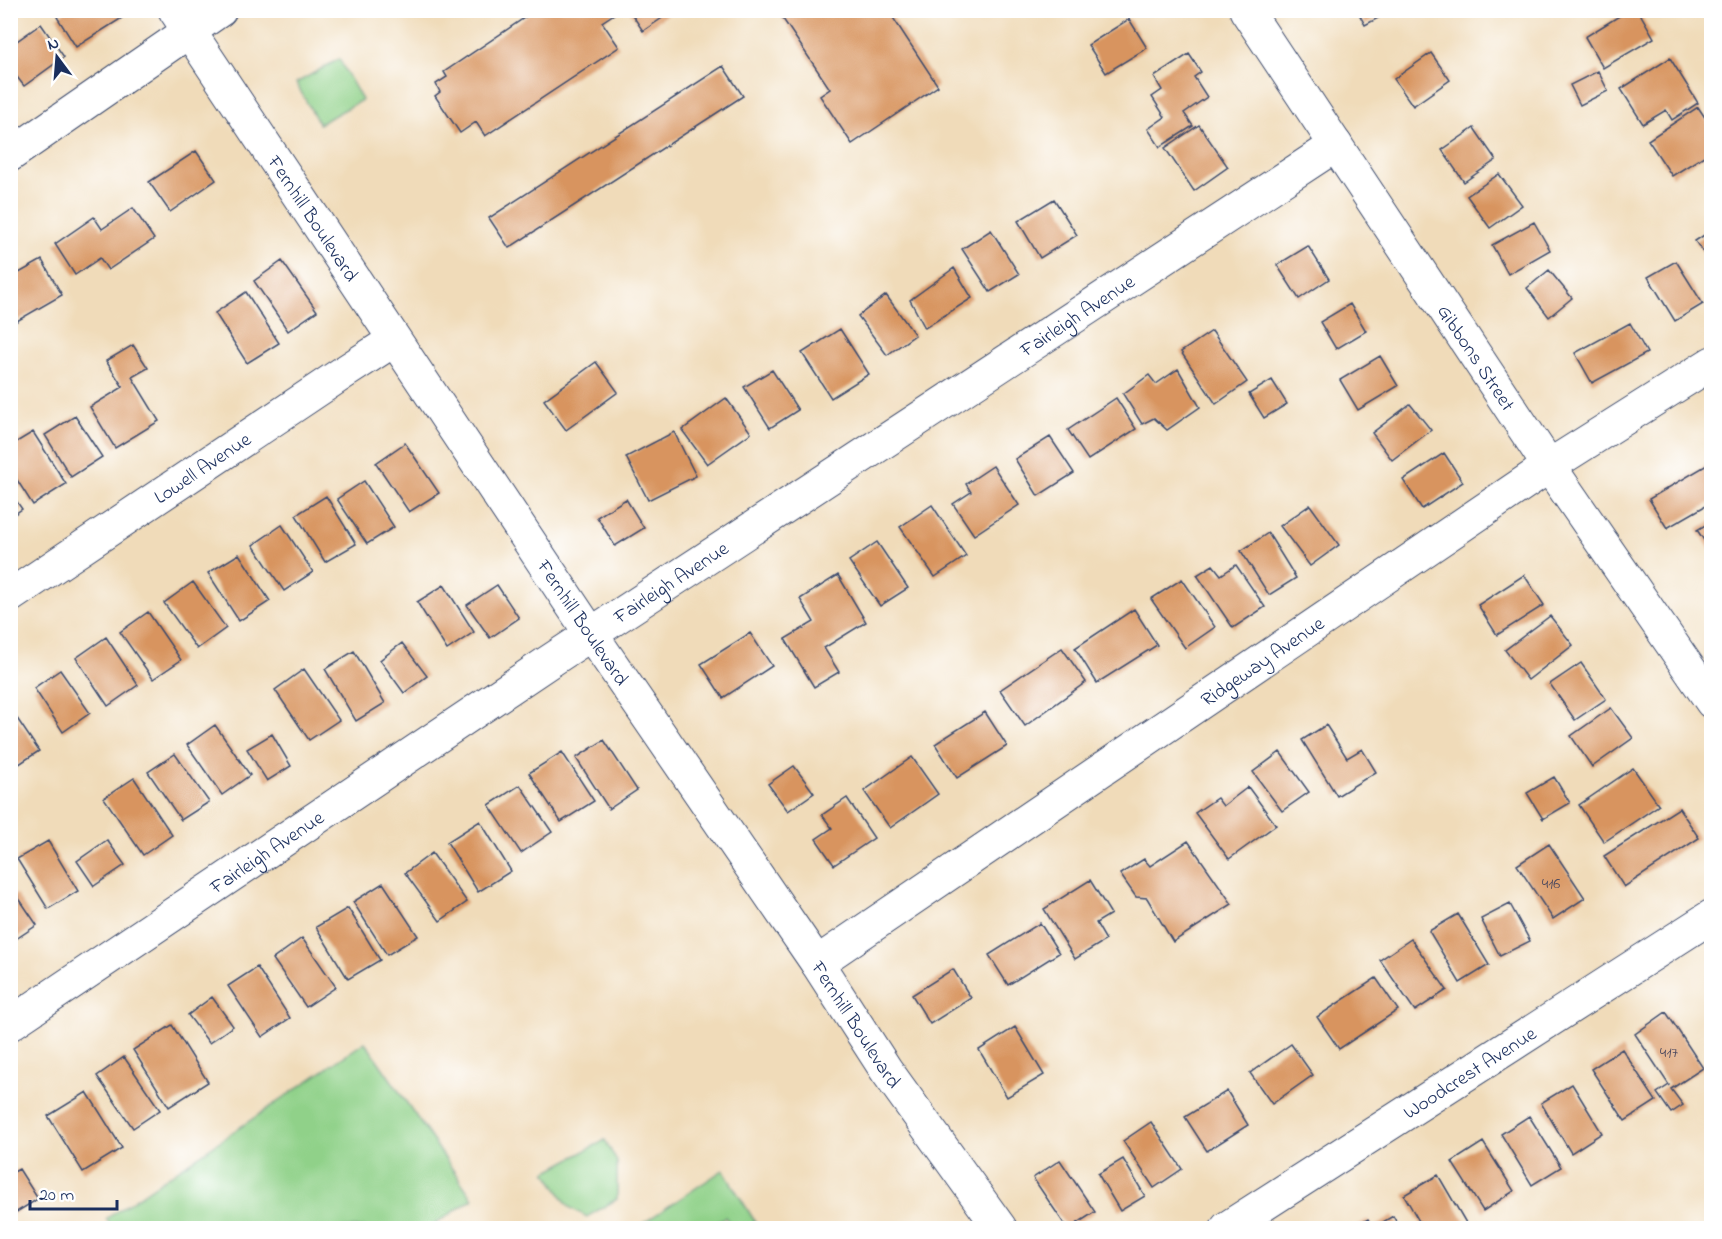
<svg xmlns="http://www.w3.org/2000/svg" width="1722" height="1239" font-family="'Indie Flower',sans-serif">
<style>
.green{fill:#90d189;stroke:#568074;stroke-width:1.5}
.building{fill:#d8945e}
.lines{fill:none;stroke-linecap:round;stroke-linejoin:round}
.minor-casing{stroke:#3b496c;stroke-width:35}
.minor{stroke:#fff;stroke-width:33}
.labels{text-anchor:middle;stroke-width:4.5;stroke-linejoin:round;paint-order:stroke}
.number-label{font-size:16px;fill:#4a485e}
.street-label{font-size:20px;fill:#1b2f5e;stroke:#fff}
</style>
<rect width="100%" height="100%" fill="#fff"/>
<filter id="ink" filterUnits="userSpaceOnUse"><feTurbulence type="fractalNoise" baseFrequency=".0167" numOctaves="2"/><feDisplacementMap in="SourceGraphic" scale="12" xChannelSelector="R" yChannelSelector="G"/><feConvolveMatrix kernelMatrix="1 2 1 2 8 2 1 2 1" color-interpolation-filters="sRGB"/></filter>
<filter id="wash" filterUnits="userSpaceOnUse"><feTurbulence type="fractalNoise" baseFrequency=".008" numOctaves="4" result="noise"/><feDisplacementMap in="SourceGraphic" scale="24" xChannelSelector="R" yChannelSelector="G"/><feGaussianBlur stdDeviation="1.35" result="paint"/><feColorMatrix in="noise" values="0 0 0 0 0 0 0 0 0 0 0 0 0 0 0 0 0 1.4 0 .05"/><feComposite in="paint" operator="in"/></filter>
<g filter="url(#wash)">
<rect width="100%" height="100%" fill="#f0dbb9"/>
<path class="green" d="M339 59 362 100 319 124 296 83Z
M365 1042 473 1199 429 1228H113L106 1219Z
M605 1140 617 1162V1199L587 1217 569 1207 546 1172Z
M723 1170 759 1228H733L725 1217 708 1228H636Z"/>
<g id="blocks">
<path class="building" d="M67 10H118L122 18 76 47 57 17Z
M536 10H620L602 22 619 47 485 136 476 122 460 133 435 96 440 92 436 84 447 77 444 72Z
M629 10H674L643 31Z
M777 10H888L938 86 852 144 820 96 830 89Z
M1357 10H1393L1365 25Z
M1629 10H1638L1654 38 1603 68 1585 37Z
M1129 19 1147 48 1106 73 1088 45Z
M41 24 64 57 24 86 10 68V46Z
M1431 53 1450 80 1413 106 1394 79Z
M1189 54 1201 72 1194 77 1207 97 1184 113 1193 126 1160 147 1148 129 1165 117 1152 97 1162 90 1154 77Z
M1670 58 1698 103 1672 120 1666 110 1643 124 1621 89Z
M723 66 743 96 509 248 489 218Z
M1598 71 1608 91 1580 105 1570 85Z
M1698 107 1712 128V151L1672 176 1648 140Z
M1199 125 1228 167 1194 191 1165 148Z
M1474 128 1496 160 1464 182 1442 150Z
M196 151 216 180 170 212 149 182Z
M1499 174 1522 205 1490 228 1467 196Z
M1054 199 1077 235 1040 258 1018 221Z
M133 208 154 239 108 270 100 258 75 275 55 244 94 217 102 229Z
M1534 222 1550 250 1508 274 1492 245Z
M991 230 1019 274 990 292 962 249Z
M1712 230V265L1695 241Z
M1308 246 1329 279 1299 299 1277 265Z
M42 260 62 295 10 325V278Z
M282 261 317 311 288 331 254 281Z
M1676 261 1703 304 1675 321 1648 277Z
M954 268 972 298 925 328 910 300Z
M1549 270 1572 298 1549 317 1527 288Z
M246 292 279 343 247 363 215 313Z
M886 295 915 335 887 355 858 316Z
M1350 304 1366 331 1336 349 1320 322Z
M1630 323 1647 353 1592 383 1575 353Z
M840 329 869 374 831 398 802 353Z
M1212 331 1247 382 1216 404 1181 352Z
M133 345 148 368 132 377 159 421 115 448 90 407 123 387 106 361Z
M1380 356 1398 386 1358 410 1340 380Z
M596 362 618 392 566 430 544 400Z
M1178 369 1200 407 1167 430 1154 418 1142 424 1123 394 1149 375 1156 384Z
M772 370 798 410 770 428 744 387Z
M1272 380 1287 404 1264 418 1249 394Z
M726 398 751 433 707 464 682 430Z
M1116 398 1136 429 1088 460 1068 430Z
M1410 404 1431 430 1392 460 1372 433Z
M75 416 102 457 71 477 45 435Z
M33 432 66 484 33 505 10 469V446Z
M674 432 696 476 648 500 626 457Z
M1050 437 1074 473 1038 496 1015 459Z
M405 443 439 493 409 512 376 463Z
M1444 453 1463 482 1422 509 1403 480Z
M1712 462V502L1667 528 1649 499Z
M993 466 1019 505 974 535 953 504 971 492 966 484Z
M364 481 394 527 367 544 337 499Z
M10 492 22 509 10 517Z
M326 496 356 544 325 562 296 515Z
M626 499 644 528 615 546 597 517Z
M932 505 966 556 935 577 900 527Z
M1310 505 1339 545 1310 566 1280 526Z
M1712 521V552L1697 530Z
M282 525 313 572 284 591 253 545Z
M1268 533 1296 578 1269 595 1241 551Z
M877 542 908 588 880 606 849 561Z
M239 554 270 601 239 621 208 573Z
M1213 565 1221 575 1236 565 1265 607 1233 628 1197 575Z
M838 575 866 622 824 648 839 672 814 687 785 639 814 622 800 599Z
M1524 575 1544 605 1497 635 1478 605Z
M1182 579 1215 627 1185 648 1151 599Z
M193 582 226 628 197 649 164 603Z
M444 585 474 632 447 650 417 602Z
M497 585 519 618 490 638 467 605Z
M1134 609 1157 645 1097 683 1075 648Z
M148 612 181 660 153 679 120 632Z
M1550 616 1573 645 1528 680 1505 650Z
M750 633 772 666 723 698 701 664Z
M106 637 138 685 108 706 76 658Z
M402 643 427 676 404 693 380 660Z
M1062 648 1086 682 1025 726 1000 690Z
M354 651 385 703 356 721 325 669Z
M1581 663 1606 699 1575 720 1550 684Z
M304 669 339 720 309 740 275 690Z
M60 670 90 713 63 732 34 688Z
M10 708 39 751 10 770Z
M1611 708 1633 738 1592 767 1571 736Z
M985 712 1007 746 957 778 935 744Z
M215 725 250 775 222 795 187 745Z
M1326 725 1347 758 1362 749 1376 772 1337 796 1302 740Z
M272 734 291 766 267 781 247 749Z
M604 740 637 790 609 809 576 758Z
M562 752 594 801 561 822 529 773Z
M1280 752 1309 792 1282 811 1253 772Z
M175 754 209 802 181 820 148 772Z
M912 757 938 794 890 828 864 791Z
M794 766 814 793 788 811 768 784Z
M1633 768 1659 805 1604 842 1579 805Z
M1554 777 1570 803 1543 819 1527 793Z
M134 778 172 835 143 855 104 798Z
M520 785 552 832 521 853 489 805Z
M1248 787 1276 825 1229 859 1195 813 1217 798 1223 806Z
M847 798 874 838 834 865 816 839 832 828 822 815Z
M1679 808 1699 838 1624 887 1604 856Z
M480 821 511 871 478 892 447 842Z
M107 840 125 865 94 886 77 861Z
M48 841 78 891 48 909 17 859Z
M1188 841 1232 904 1173 942 1147 898 1136 897 1120 874 1144 859 1150 866Z
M1549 844 1585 898 1553 919 1517 865Z
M432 853 467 902 440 921 405 873Z
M1090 880 1111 914 1096 923 1106 940 1075 959 1044 909Z
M383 883 418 936 387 955 353 902Z
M16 894 37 925 13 941 10 936V897Z
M1510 904 1530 941 1500 956 1481 919Z
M348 908 380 960 348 979 316 927Z
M1458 914 1489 965 1460 983 1429 931Z
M1040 923 1059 953 1008 985 989 955Z
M302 938 336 987 306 1007 273 959Z
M1411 939 1447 990 1415 1011 1380 960Z
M257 967 290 1018 262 1037 228 986Z
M953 969 971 998 930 1024 912 995Z
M1376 978 1398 1010 1339 1049 1317 1017Z
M212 997 233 1026 209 1043 188 1015Z
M1666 1012 1703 1068 1671 1089 1683 1105 1671 1113 1657 1093 1669 1085 1635 1034Z
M172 1025 208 1082 169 1107 133 1050Z
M1015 1027 1044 1075 1007 1097 979 1050Z
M1291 1044 1313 1075 1272 1104 1250 1073Z
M1622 1049 1656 1101 1625 1121 1591 1069Z
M124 1057 160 1110 133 1128 97 1076Z
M1572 1084 1602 1133 1571 1153 1541 1103Z
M1227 1091 1248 1125 1207 1151 1185 1117Z
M87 1092 122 1148 83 1172 48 1116Z
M1529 1116 1561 1167 1532 1185 1501 1134Z
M1151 1122 1182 1169 1154 1188 1123 1141Z
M1483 1142 1514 1191 1483 1211 1452 1162Z
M1123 1159 1145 1196 1120 1211 1098 1174Z
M1060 1160 1095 1212 1070 1228H1067L1033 1178Z
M19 1169 38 1199 10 1216V1174Z
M1438 1175 1469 1228H1423L1404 1195Z
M1393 1216 1400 1228H1353L1368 1219 1373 1228Z"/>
</g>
</g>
<g filter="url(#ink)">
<use href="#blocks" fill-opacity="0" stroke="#3b496c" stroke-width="1.5"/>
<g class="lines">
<defs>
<g id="minor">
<path id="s1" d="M175 10 591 634 817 963 886 1070 1000 1228"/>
<path id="s2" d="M1246 10 1549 466 1712 702"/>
<path d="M10 155 220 10"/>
<path id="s3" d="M10 596 343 373 394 340"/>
<path id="s4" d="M817 963 1549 466 1712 363"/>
<path id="s5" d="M10 1024 547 663 1336 145"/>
<path id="s6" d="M1227 1228 1712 916"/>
</g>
</defs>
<use href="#minor" class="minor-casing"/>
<use href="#minor" class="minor"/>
</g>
</g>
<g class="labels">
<g class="number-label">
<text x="1551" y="888">416</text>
<text x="1669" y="1057">417</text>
</g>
<g class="street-label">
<text dy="7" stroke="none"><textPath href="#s1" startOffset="250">Fernhill Boulevard</textPath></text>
<text dy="7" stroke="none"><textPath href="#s5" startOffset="1281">Fairleigh Avenue</textPath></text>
<text dy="7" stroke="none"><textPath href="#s2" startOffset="417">Gibbons Street</textPath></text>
<text dy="7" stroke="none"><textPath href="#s3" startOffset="231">Lowell Avenue</textPath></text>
<text dy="7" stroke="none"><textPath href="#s5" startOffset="795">Fairleigh Avenue</textPath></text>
<text dy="7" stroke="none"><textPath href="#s1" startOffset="736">Fernhill Boulevard</textPath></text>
<text dy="7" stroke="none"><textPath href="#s4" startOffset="538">Ridgeway Avenue</textPath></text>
<text dy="7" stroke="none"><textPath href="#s5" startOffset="309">Fairleigh Avenue</textPath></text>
<text dy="7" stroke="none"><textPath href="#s1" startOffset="1222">Fernhill Boulevard</textPath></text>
<text dy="7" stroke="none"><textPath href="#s6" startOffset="288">Woodcrest Avenue</textPath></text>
</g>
</g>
<rect width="1722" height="1239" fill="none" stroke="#fff" stroke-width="36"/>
<g transform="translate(57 57) rotate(344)" stroke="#ffffff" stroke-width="4.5" paint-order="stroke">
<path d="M0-4.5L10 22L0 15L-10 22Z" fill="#1b2f5e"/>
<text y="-9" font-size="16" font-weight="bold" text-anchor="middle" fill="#1b2f5e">N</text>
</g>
<path d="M30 1200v9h87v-9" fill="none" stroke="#1b2f5e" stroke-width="3"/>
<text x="39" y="1200" font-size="18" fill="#1b2f5e" stroke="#ffffff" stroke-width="4.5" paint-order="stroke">20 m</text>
</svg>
